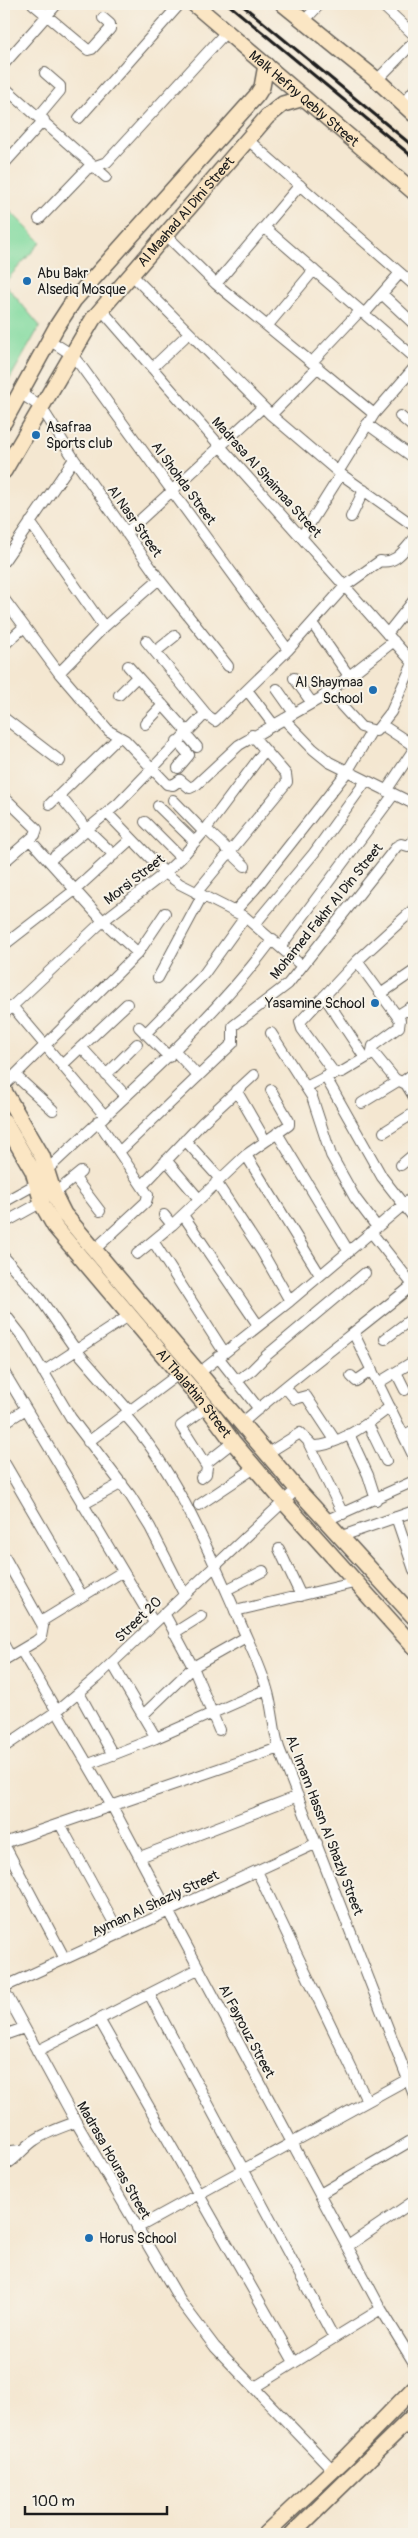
<svg xmlns="http://www.w3.org/2000/svg" width="418" height="2538" font-family="Pangolin,sans-serif">
<style>
.green{fill:#81da9f;stroke:#4e7b5e}
.lines{fill:none;stroke-linecap:round;stroke-linejoin:round}
.street-casing{stroke:#68635b;stroke-width:12}
.secondary-casing{stroke:#68635b;stroke-width:18}
.street{stroke:#fff;stroke-width:10}
.secondary{stroke:#fbe6c4;stroke-width:15}
.rail{stroke:#1c1c1c;stroke-width:3}
.poi-dot{fill:#1f6fb2;stroke:#f7f3e8;stroke-width:2}
.labels{text-anchor:middle;stroke-width:4;stroke-linejoin:round;paint-order:stroke}
.street-label{font-size:14px;fill:#1c1c1c;stroke:#f7f3e8}
.poi-label{font-size:14px;fill:#1c1c1c;stroke:#f7f3e8;text-anchor:start}
</style>
<rect width="100%" height="100%" fill="#f7f3e8"/>
<filter id="ink" filterUnits="userSpaceOnUse"><feTurbulence type="fractalNoise" baseFrequency=".02" numOctaves="2"/><feDisplacementMap in="SourceGraphic" scale="10" xChannelSelector="R" yChannelSelector="G"/><feConvolveMatrix kernelMatrix="1 2 1 2 8 2 1 2 1" color-interpolation-filters="sRGB"/></filter>
<filter id="wash" filterUnits="userSpaceOnUse"><feTurbulence type="fractalNoise" baseFrequency=".0096" numOctaves="4" result="noise"/><feDisplacementMap in="SourceGraphic" scale="20" xChannelSelector="R" yChannelSelector="G"/><feGaussianBlur stdDeviation="1.12" result="paint"/><feColorMatrix in="noise" values="0 0 0 0 0 0 0 0 0 0 0 0 0 0 0 0 0 1.4 0 .05"/><feComposite in="paint" operator="in"/></filter>
<g filter="url(#wash)">
<rect width="100%" height="100%" fill="#f4e7d1"/>
<path class="green" d="M4 205 41 242 4 283Z
M4 283 40 326 4 389Z"/>
</g>
<g filter="url(#ink)">
<g class="lines">
<defs>
<path id="street" d="M33 4 88 50 92 49 110 29V24L103 18
M381 4 414 35
M304 21 320 4
M4 64 57 4
M377 80 414 42
M4 87 106 177
M403 104 414 90
M39 116 60 91V86L45 73
M79 118 180 4
M248 140 414 285
M4 164 44 120
M39 219 87 169 107 162 227 31
M264 227 414 357
M165 234 216 284 374 414
M130 273 271 415 338 472 414 526
M216 284 300 185
M382 294 414 324
M101 309 220 446 413 663
M364 314 400 273
M268 325 314 270
M49 340 71 354 81 366 288 650
M312 362 360 311
M152 368 189 333
M20 393 41 407 74 459 159 579 228 666
M271 415 318 367
M400 416 414 428
M367 424 414 458
M338 472 374 414 414 368
M351 517 364 490
M30 522 104 627
M126 533 263 407
M302 536 341 474
M4 561 74 459
M4 599 59 673 109 731 125 740 167 784 173 785 180 780 190 788 196 785 239 745 321 698 394 641
M312 623 349 676
M387 634 414 600
M146 641 207 715 215 721 288 650 345 586 380 561C396 564 403 551 414 539
M4 645 24 627
M155 652 175 636
M128 666 187 732
M59 673 104 627 159 579
M294 678 312 703
M277 689 294 713
M247 690 273 724
M329 692 361 727 376 731 391 712 414 661
M119 695 137 677
M4 718 60 761
M284 719 313 749 329 762 414 804
M145 724 163 705
M382 725 414 746
M185 733 197 747
M177 741 189 755 178 768
M386 791 414 749
M59 795 88 830 114 855
M4 797 37 829 35 835 4 862
M173 800 204 832
M50 804 119 737
M158 806 195 842
M107 813 165 873 180 884 245 917 302 966
M145 822 181 858
M206 829 245 866
M30 840 103 921 138 953
M49 861 119 803 202 717 207 715
M196 893 287 782 286 774 252 735
M235 911 255 889 347 772 371 732
M255 924 314 853 366 781
M4 945 75 890 131 839
M281 946 394 794
M357 961 400 1020 399 1027 373 1046 372 1051 395 1079 406 1084 414 1097
M158 978 202 896
M382 993 414 971
M324 996 365 1058
M12 1006 105 1116
M408 1009 414 1017
M4 1014 103 921 165 873 181 858 206 829 265 750
M398 1015 414 1005
M139 1027 169 1057
M271 1033 312 1097 331 1155 355 1198 377 1227
M145 1034 204 974 245 917
M81 1047 126 1096
M175 1051 198 1076
M62 1065 127 1004
M335 1074 302 1029 300 1022 357 961 414 909
M106 1075 137 1044
M16 1076 53 1110
M325 1076 382 1177 414 1218
M402 1082 414 1073
M4 1086 138 953 165 913
M306 1087 329 1075 342 1072 374 1053
M236 1090 265 1140
M362 1103 398 1081
M384 1132 414 1113
M277 1133 349 1252
M185 1140 220 1179
M119 1152 233 1043V1026L288 984 397 846 401 844 408 846 414 840
M246 1155 320 1275
M166 1160 199 1199
M401 1165 414 1154
M75 1178 100 1211
M216 1182 262 1252 290 1301
M142 1186 202 1123 254 1075
M54 1194 81 1172
M4 1202 38 1183 47 1170C126 1095 208 1026 273 939
M164 1215 172 1225
M183 1215 258 1325
M4 1223 42 1202
M371 1232 413 1285
M153 1241 224 1352
M94 1250 146 1202 148 1195 98 1121
M137 1254 172 1225 246 1155 289 1125V1121L271 1090
M4 1257 39 1297 76 1350 129 1411
M4 1313 22 1336 71 1418 130 1495 150 1527 184 1594
M354 1334 414 1457
M385 1339 414 1317
M218 1357 259 1409
M4 1372 154 1623
M43 1372 130 1315
M396 1372 405 1390
M199 1373 290 1301 414 1196
M351 1376 356 1381 372 1370
M237 1381 252 1370 267 1355 365 1273
M378 1383 414 1361
M285 1387 295 1399 306 1396 335 1440
M125 1415C175 1470 207 1547 237 1615 247 1640 260 1664 267 1689 273 1708 273 1729 279 1748L414 2095
M4 1423 26 1409
M242 1423C298 1374 357 1331 414 1284
M368 1424 386 1461
M349 1434 368 1475 376 1500
M404 1435 414 1430
M88 1442 180 1373
M309 1444 343 1514
M268 1453 300 1433 313 1446C337 1447 372 1421 390 1407
M4 1462 82 1596
M205 1464 233 1442
M201 1478 206 1474 207 1467 181 1426 207 1407
M82 1505 122 1483
M199 1505 256 1467
M396 1517 414 1570
M327 1520 414 1481
M342 1536 414 1511
M279 1549 301 1596
M4 1556 43 1626 41 1637 36 1641 4 1660
M226 1590 263 1571
M235 1611 358 1582
M164 1613 193 1667 219 1730
M42 1621 122 1572
M174 1633 201 1616
M4 1645 10 1656
M21 1650 112 1806 381 2309 414 2363
M112 1663 156 1738
M79 1693 113 1755
M143 1715 193 1667 246 1637
M4 1747 57 1711 96 1678 297 1489
M89 1764 156 1738 267 1689
M60 1824 120 1934
M4 1843 279 1748
M4 1844 65 1959
M140 1857 298 1796
M257 1871 367 2101
M4 1987 317 1843
M4 1990 76 2122 181 2302 215 2347 332 2469
M149 1994 334 2338
M99 2019 294 2362
M4 2035 24 2028
M37 2051 198 1969
M4 2152 20 2150
M4 2165C13 2163 25 2146 35 2140 47 2132 62 2127 76 2122
M320 2194 414 2139
M137 2228 408 2079
M348 2246 414 2201
M255 2387 381 2309"/>
<g id="secondary">
<path id="s1" d="M194 4 414 192"/>
<path d="M283 4 377 80 414 114"/>
<path d="M4 422 57 326 74 300 257 95 262 87 266 65"/>
<path id="s2" d="M4 471 93 319 267 117 283 104 304 98"/>
<path d="M4 1091 42 1156 54 1194 64 1214 297 1489 414 1617"/>
<path id="s3" d="M4 1121 33 1171 43 1206 55 1227 207 1407 233 1442 283 1501 414 1647"/>
<path d="M265 2534 347 2457 414 2388"/>
<path d="M292 2534 414 2415"/>
</g>
</defs>
<use href="#street" class="street-casing"/>
<use href="#secondary" class="secondary-casing"/>
<use href="#street" class="street"/>
<use href="#secondary" class="secondary"/>
<path class="rail" d="M228 4 414 158
M241 4 414 147"/>
</g>
</g>
<g class="poi-dot">
<circle cx="27" cy="281" r="5"/>
<circle cx="36" cy="435" r="5"/>
<circle cx="373" cy="690" r="5"/>
<circle cx="375" cy="1003" r="5"/>
<circle cx="89" cy="2238" r="5"/>
</g>
<g class="labels">
<g class="street-label">
<text dy="5" stroke="none"><textPath href="#s1" startOffset="145">Malk Hefny Qebly Street</textPath></text>
<text dy="5" stroke="none"><textPath href="#s2" startOffset="318">Al Maahad Al Dini Street</textPath></text>
<text transform="translate(267 477) rotate(48)" y="5">Madrasa Al Shaimaa Street</text>
<text transform="translate(184 483) rotate(54)" y="5">Al Shohda Street</text>
<text transform="translate(135 521) rotate(55)" y="5">Al Nasr Street</text>
<text transform="translate(134 879) rotate(-38)" y="5">Morsi Street</text>
<text transform="translate(326 911) rotate(-51)" y="5">Mohamed Fakhr Al Din Street</text>
<text dy="5" stroke="none"><textPath href="#s3" startOffset="335">Al Thalathin Street</textPath></text>
<text transform="translate(138 1619) rotate(-44)" y="5">Street 20</text>
<text transform="translate(325 1825) rotate(69)" y="5">AL Imam Hassn Al Shazly Street</text>
<text transform="translate(155 1903) rotate(-25)" y="5">Ayman Al Shazly Street</text>
<text transform="translate(247 2031) rotate(62)" y="5">Al Fayrouz Street</text>
<text transform="translate(114 2160) rotate(60)" y="5">Madrasa Houras Street</text>
</g>
<g class="poi-label">
<text x="37" y="278">Abu Bakr<tspan x="37" dy="16">Alsediq Mosque</tspan></text>
<text x="46" y="432">Asafraa<tspan x="46" dy="16">Sports club</tspan></text>
<text x="363" y="687" text-anchor="end">Al Shaymaa<tspan x="363" dy="16">School</tspan></text>
<text x="365" y="1008" text-anchor="end">Yasamine School</text>
<text x="99" y="2243">Horus School</text>
</g>
</g>
<rect width="418" height="2538" fill="none" stroke="#f7f3e8" stroke-width="20"/>
<path d="M25 2506v8h142v-8" fill="none" stroke="#1c1c1c" stroke-width="2.5"/>
<text x="32" y="2506" font-size="15" fill="#1c1c1c" stroke="#f7f3e8" stroke-width="4" paint-order="stroke">100 m</text>
</svg>
